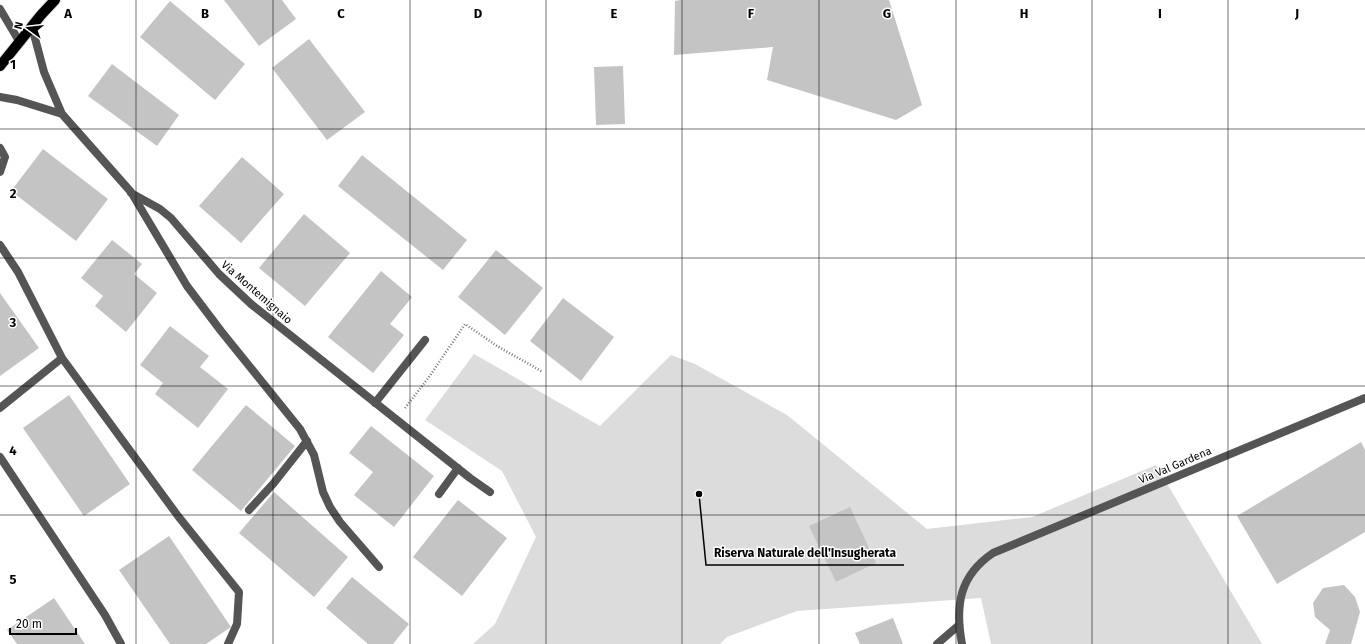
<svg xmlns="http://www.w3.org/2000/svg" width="1365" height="644" font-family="'Fira Sans',sans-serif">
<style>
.green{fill:#dcdcdc}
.building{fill:#c4c4c4}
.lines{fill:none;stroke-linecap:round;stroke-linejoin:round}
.primary-casing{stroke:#dbdbdb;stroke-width:12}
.path{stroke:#777;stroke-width:2.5;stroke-dasharray:1 2;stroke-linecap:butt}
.lane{stroke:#555;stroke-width:8}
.street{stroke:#555;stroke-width:8}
.primary{stroke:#000;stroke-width:10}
.grid{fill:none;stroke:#000;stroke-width:1;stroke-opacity:0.55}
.labels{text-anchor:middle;stroke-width:3;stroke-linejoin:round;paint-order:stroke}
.street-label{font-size:11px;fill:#000;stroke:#fff}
.grid-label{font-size:13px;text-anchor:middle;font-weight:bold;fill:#000;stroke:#fff;stroke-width:3;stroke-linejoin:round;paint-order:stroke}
.leader{fill:none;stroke:#000;stroke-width:1.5}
.callout-dot{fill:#000;stroke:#fff;stroke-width:1.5}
.callout-label{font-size:12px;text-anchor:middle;font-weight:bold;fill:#000;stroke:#fff;stroke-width:3;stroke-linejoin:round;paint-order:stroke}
</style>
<rect width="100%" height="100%" fill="#fff"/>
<path class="green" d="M474 354 600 426 671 355 695 364 787 415 927 529 1032 517 1156 465 1262 644H991L981 598 797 611 727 637 720 644H473L495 624 536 537 502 471 425 420Z"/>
<path class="building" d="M224 0H282L296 19 259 46Z
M680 0H889L922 105 896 120 767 80 773 47 674 55 675 1Z
M170 1 245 64 215 100 140 37Z
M309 39 365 112 327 140 272 68Z
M112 64 179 115 157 146 88 96Z
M623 66 625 124 596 125 594 67Z
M43 149 108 199 76 241 11 191Z
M362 155 467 240 443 270 338 186Z
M242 157 284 194 241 243 199 206Z
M304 214 350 253 305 306 259 268Z
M112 240 142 264 134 274 157 293 126 332 95 306 103 296 81 278Z
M496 250 543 288 505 335 458 297Z
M381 271 412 297 390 324 404 335 373 373 328 337Z
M0 293 39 348 0 376Z
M563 298 614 337 581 381 530 341Z
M170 326 209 356 200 367 228 389 198 428 155 394 163 383 140 365Z
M69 395 130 484 84 516 23 428Z
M246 405 295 446 241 511 192 470Z
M371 426 434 476 394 527 354 495 373 472 349 453Z
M1361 442 1365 450V532L1277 584 1237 516Z
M274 492 348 557 314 597 239 533Z
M458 500 507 538 462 596 413 557Z
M850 507 876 563 836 582 809 526Z
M169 536 231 627 206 644H170L119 570Z
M352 577 409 624 393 644H368L326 608Z
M1344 585 1355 597 1360 612 1351 644H1325L1330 630 1315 617 1313 603 1323 588Z
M54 598 85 644H17L7 630Z
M893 618 903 644H860L855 633Z"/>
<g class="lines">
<defs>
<path id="primary" d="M0 66 41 15 55 0"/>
</defs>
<use href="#primary" class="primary-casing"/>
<path class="path" d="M405 408 429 377 465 324 497 346 543 372"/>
<path class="lane" d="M937 644 959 625"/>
<path class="street" d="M0 9 19 41
M32 27 44 72 62 114 131 192 187 286 221 331 300 429 314 455 323 492 330 507 340 522 379 567
M0 97 17 100 62 114
M0 148 5 157 0 172
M131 193 160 209 171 218 219 274 251 304 470 478 490 492
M0 245 18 272 62 358 178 516 239 592 237 624 228 644
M375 403 425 340
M0 408 62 358
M0 457 105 615 121 644
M439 494 458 468
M249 510 273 484 307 441
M962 644C955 606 959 576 993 553L1365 398"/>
<use href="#primary" class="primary"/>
</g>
<path class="grid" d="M136 0V644M273 0V644M410 0V644M546 0V644M682 0V644M819 0V644M956 0V644M1092 0V644M1228 0V644M0 129H1365M0 258H1365M0 386H1365M0 515H1365"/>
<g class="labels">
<g class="street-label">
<text transform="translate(257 292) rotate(41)" y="4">Via Montemignaio</text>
<text transform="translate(1175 465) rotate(-23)" y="4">Via Val Gardena</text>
</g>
</g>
<g class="grid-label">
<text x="68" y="18">A</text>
<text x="205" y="18">B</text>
<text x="341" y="18">C</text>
<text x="478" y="18">D</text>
<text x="614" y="18">E</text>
<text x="751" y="18">F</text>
<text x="887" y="18">G</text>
<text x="1024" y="18">H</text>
<text x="1160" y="18">I</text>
<text x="1297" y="18">J</text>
<text x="13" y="69">1</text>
<text x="13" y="198">2</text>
<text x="13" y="327">3</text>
<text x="13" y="455">4</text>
<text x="13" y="584">5</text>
</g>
<path class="leader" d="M699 494L706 565H904"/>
<circle class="callout-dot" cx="699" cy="494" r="4"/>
<g class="callout-label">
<text x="805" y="557">Riserva Naturale dell'Insugherata</text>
</g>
<g transform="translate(28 28) rotate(285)" stroke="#ffffff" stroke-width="3" paint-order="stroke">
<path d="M0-3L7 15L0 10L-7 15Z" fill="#000000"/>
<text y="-6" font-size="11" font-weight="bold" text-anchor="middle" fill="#000000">N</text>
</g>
<path d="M10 628v6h66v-6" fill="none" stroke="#000000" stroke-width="2"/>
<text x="16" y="628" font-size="12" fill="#000000" stroke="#ffffff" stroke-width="3" paint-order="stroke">20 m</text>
</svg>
